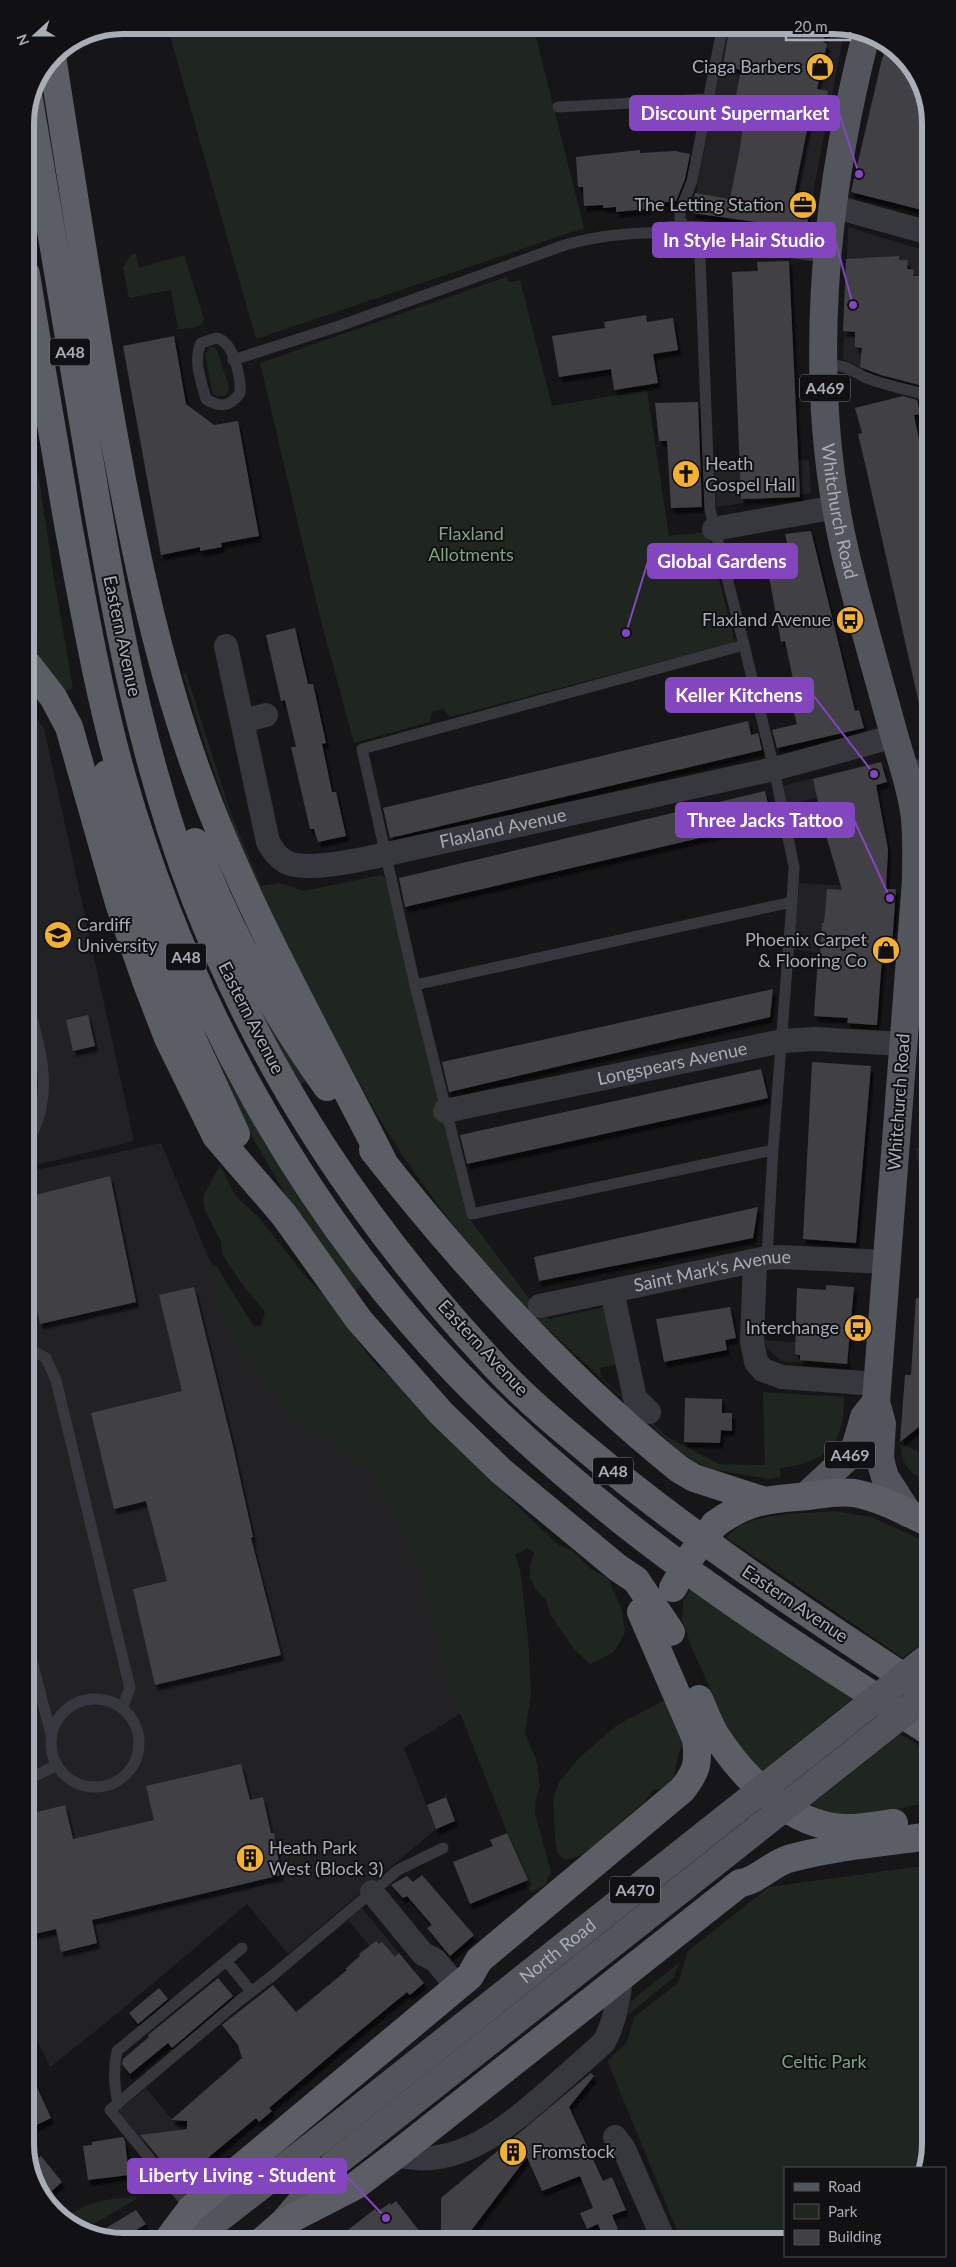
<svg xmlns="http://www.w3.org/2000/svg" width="956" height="2267" font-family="Lato,sans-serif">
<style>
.built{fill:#222225}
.green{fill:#1e261f}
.building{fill:#404145;filter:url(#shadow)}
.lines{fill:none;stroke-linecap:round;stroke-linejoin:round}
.service{stroke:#37383d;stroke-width:11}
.minor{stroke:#37383d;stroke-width:24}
.primary{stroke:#53555c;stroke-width:28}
.trunk{stroke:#5b5e65;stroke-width:28}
.primary-bridge{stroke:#53555c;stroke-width:28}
.trunk-bridge{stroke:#5b5e65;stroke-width:28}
.labels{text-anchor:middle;stroke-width:4;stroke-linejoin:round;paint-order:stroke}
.shield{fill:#111113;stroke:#7b7e86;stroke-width:1}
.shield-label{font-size:16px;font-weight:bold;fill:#a8adb8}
.poi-label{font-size:18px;fill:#a8adb8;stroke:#111113;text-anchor:end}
.street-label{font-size:18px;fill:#a8adb8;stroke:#111113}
.park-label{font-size:18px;fill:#7fa381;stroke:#111113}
.rim{fill:none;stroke:#a8adb8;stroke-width:6}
.leader{fill:none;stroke:#8446be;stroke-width:2}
.callout-dot{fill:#8446be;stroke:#111113;stroke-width:2}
.callout{fill:#8446be;stroke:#8446be;stroke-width:2}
.callout-label{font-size:19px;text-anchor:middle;font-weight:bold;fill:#fff}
</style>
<defs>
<filter id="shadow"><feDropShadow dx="3" dy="5.5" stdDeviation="1" flood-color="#0009"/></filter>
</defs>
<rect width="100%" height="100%" fill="#161618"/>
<path class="built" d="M729 25H840L845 27 807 225 803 229 692 213Z
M848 227 926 251 927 389 874 375 843 359Z
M809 460 811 493 716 507 714 465Z
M27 708 44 728 134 1141 28 1167Z
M881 762 887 782 785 805 781 786Z
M799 883 896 889 891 959 794 950Z
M921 1061 928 1062V1097L919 1096Z
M161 1143 210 1261 256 1330 399 1463 468 1709 404 1748 436 1829 288 1954 247 1904 113 2017 50 2067 30 2025 28 1172Z
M916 1148 929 1149V1185L920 1184Z
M764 1340 852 1346V1362L846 1367 781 1361 767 1348Z
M362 1908 424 1983 410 1995 348 1920Z
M146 2088 209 2164 182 2189 118 2111Z"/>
<path class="green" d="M167 25H533L584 228 256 339Z
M135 253 139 268 184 255 204 319C201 330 187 328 178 329L171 290 129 298 123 268 130 256Z
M506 277 510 282 520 280 552 406 647 390 669 536 707 532 735 642 450 717 443 709 432 712 430 722 354 743 320 617 260 363Z
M210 347H214L217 350 229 387 226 396H216L212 392 205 354Z
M26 392 53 572 73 689 59 692 26 647Z
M186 673 231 814 261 886 279 883 304 891 381 875 385 878 466 1214 525 1293 549 1319 604 1307 620 1364 600 1368 601 1377 669 1438 719 1464 765 1465 763 1392 844 1397C844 1446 827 1462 780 1468L781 1477 769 1479 710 1469 694 1461 679 1451 534 1316 470 1246 440 1208 398 1149 376 1113 306 985 242 852 207 751 183 674Z
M254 1000 309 1079 299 1086Z
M218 1052 364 1284 353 1293 284 1192 254 1140 213 1054Z
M220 1165 235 1195 261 1220 307 1278 334 1305 355 1338 379 1368 398 1380 419 1410 535 1523 560 1546 572 1550 591 1569 608 1578 622 1610 625 1633 614 1652 590 1664 573 1648 550 1614 546 1600 536 1590 530 1578V1566L534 1553 528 1548 515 1555 520 1569 528 1637 531 1692 525 1734 536 1759 540 1787 536 1797 535 1815 551 1871 545 1885 532 1892 527 1887 511 1842 454 1698 439 1652 424 1584 398 1518 368 1474 332 1442 298 1425 267 1388 262 1377 234 1341 222 1316 211 1267 216 1265 254 1327 261 1325 265 1312 242 1284 228 1263 222 1253 221 1242 205 1210 203 1197Z
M901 1444 929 1456V1483C912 1474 900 1465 901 1444Z
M835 1511 872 1517 929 1543 930 1637 903 1658 727 1538C743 1511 807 1514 835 1511Z
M690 1590 852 1699 761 1772 735 1740 726 1724 691 1646 682 1620 683 1602Z
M670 1697 683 1742 678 1755 673 1783 663 1790 654 1789 645 1801 583 1855 564 1860 557 1852 555 1837 553 1800 559 1782 579 1758 616 1726Z
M900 1734 930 1752V1802C891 1810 848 1824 811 1805Z
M929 1865 930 1867 931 2145 923 2168H785V2237L680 2238 609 2065 608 2060 627 2042 634 2017 678 1983 688 1951 769 1887Z
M680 1962 673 1978 628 2015 631 2001Z
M133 2197 138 2198 84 2230 64 2222C82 2201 107 2199 133 2197Z"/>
<path class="building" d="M730 25H828L823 42 827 44 817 89 828 91 822 123 809 120 794 195 809 197 807 229 692 213 695 193 730 199 740 148 744 118 732 116 741 70 723 66Z
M888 43 893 45 926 92V211L851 192 882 59Z
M640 150V153L675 151 690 154 685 179 676 201 659 203V205L647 207V209L616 212V207L603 208V205L584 206 583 187H578L576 157Z
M899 256V260H908L907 269 914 270 913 276H923L922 287 926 288 927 387 881 375 860 367 862 348 855 347V332L843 331 846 259Z
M789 261 800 497 741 499 732 272 758 271 757 262Z
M646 315 647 322 673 318 678 350 653 354 658 383 614 390 611 369 559 377 552 336 605 328 604 322Z
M174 336 186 404 214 425 238 421 259 536 221 543 222 547 200 551V547L161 555 123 346Z
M903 396 917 400 920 414 914 415 927 479V707L920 708 867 472 858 434 862 433 855 408Z
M698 402 702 507 671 508 667 441H659L655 403Z
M811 531 855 711 859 710 864 728 777 748 772 730 797 724 785 681 793 679 785 641 781 642 768 571 759 573 754 551 787 543 785 534Z
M295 628 308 684H313L326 743 322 744 332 792H336L346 836 318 842 314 829H310L291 747H296L285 700 281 701 266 635Z
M748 721 751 735 758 733 762 750 390 838 383 808Z
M881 762 887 782 876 785 888 849 886 889H896L891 959 882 958 877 1025 847 1023 848 1018 814 1016 818 957 820 958 822 923H824L827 889 842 890 823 825 813 779Z
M765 791 772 821 405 907 399 878Z
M773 989 770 1017 449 1092 442 1062Z
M88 1015 95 1046 73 1051 66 1020Z
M812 1062 871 1066 856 1243 803 1239Z
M761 1069 768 1098 467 1164 460 1135Z
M110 1176 136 1302 40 1324 28 1270V1197Z
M758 1207 753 1238 539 1281 534 1257Z
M826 1285 854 1287 847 1364 800 1360V1355L795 1354 797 1288 826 1290Z
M194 1287 232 1442 253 1537 251 1538 281 1655 155 1685 133 1589 167 1581 146 1501 114 1509 91 1413 182 1391 159 1295Z
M916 1298 929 1299V1419L900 1442 905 1375H911Z
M730 1307 736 1338 725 1340 727 1350 664 1362 656 1319Z
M685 1398 722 1399V1413H732V1431L721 1430 720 1443 684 1442Z
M241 1764 250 1800 263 1797 271 1833H274L281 1875 92 1920 97 1943 61 1952 56 1929 30 1935 29 1850H36L29 1814 65 1805 73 1839 154 1820 146 1786Z
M446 1797 455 1821 436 1829 427 1805Z
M507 1833 528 1880 470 1904 453 1862 493 1846 490 1840Z
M422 1875 474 1935 450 1956 427 1928 432 1925 407 1896 403 1898 391 1885 407 1876 413 1882Z
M376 1941 379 1944 382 1942 395 1957 399 1953 424 1983 410 1995 407 1992 344 2044 269 2108 272 2111 259 2122 256 2118 198 2166 169 2170 140 2135 187 2129V2121L171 2120 242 2058 238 2045 222 2025 273 1985 296 2012 347 1970 345 1969 360 1956 359 1954Z
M218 1978 233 1996 172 2048 168 2043 130 2074 122 2064 123 2059 149 2037 148 2035Z
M159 1988 168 1999 138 2024 129 2013Z
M30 2072 51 2118 30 2128Z
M591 2073 594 2076 569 2107 603 2181 612 2177 626 2210 612 2215 618 2229 603 2236 598 2224 587 2229 580 2213 593 2208 580 2176 542 2191 527 2157 464 2240H441V2198Z
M123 2137 125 2141 129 2175 88 2180 83 2146 92 2145V2142Z
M41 2156 62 2182 45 2197 30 2176V2165Z
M396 2201 420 2232 408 2240H357L348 2230 375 2209 377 2212 390 2203 391 2205Z
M136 2210 146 2224 117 2242 96 2234Z"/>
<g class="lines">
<path class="service" d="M558 107 709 99
M690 231 680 221V211L692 181 723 25
M699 233 710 510 744 645
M216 338C234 341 241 378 240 393 230 407 220 408 206 399 201 381 193 361 201 343Z
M233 360 342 325 565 245C600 235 633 232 670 233
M824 366C851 363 850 373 872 380 890 386 909 390 927 395
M415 985 472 1214 773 1150 792 902 415 985 362 749 744 645 774 769 794 867 792 902
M27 999C40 1051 56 1092 28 1142
M767 1258 773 1150
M28 1352 33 1351 46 1358 56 1380 130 1688 122 1708
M29 1649 51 1735
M51 1743a44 44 0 1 1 88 0a44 44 0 1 1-88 0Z
M29 1779 57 1765
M227 1962 251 1991
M118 2104C114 2085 113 2070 117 2051L242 1948
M191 2209 110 2110 239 2001 272 1976 398 1870 443 1848"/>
<g class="minor">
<path d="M832 206 926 232"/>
<path d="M670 233H699L828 251"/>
<path d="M714 529 836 507"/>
<path id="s1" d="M226 646 268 842C273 850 277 857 286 862 307 873 364 859 387 854L774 769 895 736"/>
<path d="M243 721 266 715"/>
<path d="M906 775 928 769"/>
<path id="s2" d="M445 1111 782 1041 815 1039 903 1044"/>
<path d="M755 1261 752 1341 756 1362 763 1370 782 1377 877 1384"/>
<path d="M612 1291 635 1398 649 1412"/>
<path id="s3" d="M540 1306 767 1258 780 1257 887 1262"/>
<path d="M372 1892 423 1954 435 1960 457 1986"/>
<path d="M615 2137 624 2149 663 2238"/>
<path d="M396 2155C457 2171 506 2128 549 2091 567 2075 586 2059 604 2042 615 2022 619 2000 621 1977"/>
</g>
<g class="primary">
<path id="s4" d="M866 35C823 202 806 383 845 552 859 612 877 672 893 731 901 760 912 789 915 819 917 839 916 860 916 880L876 1402 882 1424 880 1457 882 1467 885 1477 908 1513"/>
<path d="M806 1496 850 1455 856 1445 864 1417 876 1402"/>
<path d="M283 2223 334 2164 357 2146"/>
<path d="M180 2241 203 2231 340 2124"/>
</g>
<path class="trunk" d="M52 56C70 171 88 287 108 403 130 528 154 652 197 772 246 909 319 1034 384 1163
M29 99C49 223 70 346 91 469 115 614 142 760 195 898 264 1075 365 1226 494 1365 528 1402 569 1435 608 1467 708 1548 815 1619 922 1689
M26 274C39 357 54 440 68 524 84 609 99 696 123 780 186 999 298 1206 456 1372 506 1424 561 1472 617 1517 716 1596 824 1664 930 1732
M29 666 53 697 69 727 119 903 146 981 168 1038 216 1136 284 1215 359 1320 441 1413 501 1471 618 1568 636 1580 671 1632
M107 774 120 848 147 926 192 1038 236 1134
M195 842C227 929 273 1011 327 1087
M373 1150C464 1266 564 1377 679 1469L694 1478 762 1500
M715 1524C750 1499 767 1500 808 1496 823 1494 839 1491 854 1493 881 1498 906 1512 929 1523
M699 1699C704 1710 709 1723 715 1734 743 1778 789 1825 844 1828 860 1829 878 1825 894 1823
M167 2241 191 2209 470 1976 479 1960 682 1790C697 1771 699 1763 696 1739L641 1612
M262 2241 283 2223 355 2186 396 2155 740 1883C755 1882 772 1864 788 1859 834 1846 883 1843 930 1836"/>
<g class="primary-bridge">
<path id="s5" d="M340 2124 930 1656"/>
<path d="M357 2146 930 1692"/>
</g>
<path class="trunk-bridge" d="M673 1588 691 1556 715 1524"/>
</g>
<defs>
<symbol id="shop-disc" viewBox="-11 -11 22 22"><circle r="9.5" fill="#f2b134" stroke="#111113"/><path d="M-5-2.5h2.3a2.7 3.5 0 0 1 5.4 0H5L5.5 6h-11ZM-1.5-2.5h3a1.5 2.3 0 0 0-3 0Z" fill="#111"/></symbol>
<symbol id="office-disc" viewBox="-11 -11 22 22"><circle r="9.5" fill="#f2b134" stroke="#111113"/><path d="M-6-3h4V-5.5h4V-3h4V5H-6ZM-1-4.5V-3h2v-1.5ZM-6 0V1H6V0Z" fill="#111"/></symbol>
<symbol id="church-disc" viewBox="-11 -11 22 22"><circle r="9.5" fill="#f2b134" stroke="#111113"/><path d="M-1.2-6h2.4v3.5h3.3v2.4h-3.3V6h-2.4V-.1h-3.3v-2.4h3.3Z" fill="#111"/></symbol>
<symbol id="bus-disc" viewBox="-11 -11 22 22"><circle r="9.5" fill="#f2b134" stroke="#111113"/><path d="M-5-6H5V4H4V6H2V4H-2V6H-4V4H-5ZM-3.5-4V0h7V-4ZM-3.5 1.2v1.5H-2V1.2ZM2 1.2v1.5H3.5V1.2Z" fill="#111"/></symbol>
<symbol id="university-disc" viewBox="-11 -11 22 22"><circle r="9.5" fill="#f2b134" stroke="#111113"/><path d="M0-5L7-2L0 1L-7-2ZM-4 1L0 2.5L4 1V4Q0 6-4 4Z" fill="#111"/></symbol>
<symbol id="building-disc" viewBox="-11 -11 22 22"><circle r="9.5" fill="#f2b134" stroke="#111113"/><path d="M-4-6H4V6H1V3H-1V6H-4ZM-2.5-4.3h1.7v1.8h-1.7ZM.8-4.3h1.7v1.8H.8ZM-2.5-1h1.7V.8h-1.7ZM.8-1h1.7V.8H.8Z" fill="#111"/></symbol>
</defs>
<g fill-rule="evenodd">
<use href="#shop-disc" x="804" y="51" width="32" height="32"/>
<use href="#office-disc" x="787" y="189" width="32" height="32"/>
<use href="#church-disc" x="670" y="458" width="32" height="32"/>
<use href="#bus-disc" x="834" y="604" width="32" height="32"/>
<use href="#university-disc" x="42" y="919" width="32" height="32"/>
<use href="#shop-disc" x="870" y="934" width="32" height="32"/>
<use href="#bus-disc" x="842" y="1312" width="32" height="32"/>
<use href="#building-disc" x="234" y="1842" width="32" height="32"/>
<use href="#building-disc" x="497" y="2136" width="32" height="32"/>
</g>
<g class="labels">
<g class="shield">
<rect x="50" y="338.5" width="40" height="27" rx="4"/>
<rect x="800" y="374.5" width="50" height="27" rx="4"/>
<rect x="166" y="943.5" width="40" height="27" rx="4"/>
<rect x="825" y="1441.5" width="50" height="27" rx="4"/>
<rect x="593" y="1457.5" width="40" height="27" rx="4"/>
<rect x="610" y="1876.5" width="50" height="27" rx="4"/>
</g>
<g class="shield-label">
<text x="70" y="358">A48</text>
<text x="825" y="394">A469</text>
<text x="186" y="963">A48</text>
<text x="850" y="1461">A469</text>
<text x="613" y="1477">A48</text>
<text x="635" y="1896">A470</text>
</g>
<g class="poi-label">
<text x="801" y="73">Ciaga Barbers</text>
<text x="784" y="211">The Letting Station</text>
<text x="705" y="470" text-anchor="start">Heath<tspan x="705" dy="21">Gospel Hall</tspan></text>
<text x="831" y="626">Flaxland Avenue</text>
<text x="77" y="931" text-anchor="start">Cardiff<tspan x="77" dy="21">University</tspan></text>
<text x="867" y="946">Phoenix Carpet<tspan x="867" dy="21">&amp; Flooring Co</tspan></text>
<text x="839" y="1334">Interchange</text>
<text x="269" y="1854" text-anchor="start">Heath Park<tspan x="269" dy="21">West (Block 3)</tspan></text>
<text x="532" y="2158" text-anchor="start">Fromstock</text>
</g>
<g class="street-label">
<text dy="6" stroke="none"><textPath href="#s4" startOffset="481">Whitchurch Road</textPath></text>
<text transform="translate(122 636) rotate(78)" y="6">Eastern Avenue</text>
<text dy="6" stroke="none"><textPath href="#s1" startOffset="449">Flaxland Avenue</textPath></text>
<text transform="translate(251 1018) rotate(63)" y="6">Eastern Avenue</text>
<text dy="6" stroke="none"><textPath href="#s2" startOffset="232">Longspears Avenue</textPath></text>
<text transform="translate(899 1102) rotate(-86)" y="6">Whitchurch Road</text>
<text dy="6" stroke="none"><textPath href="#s3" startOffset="176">Saint Mark's Avenue</textPath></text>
<text transform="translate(483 1348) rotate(47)" y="6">Eastern Avenue</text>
<text transform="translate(795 1604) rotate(34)" y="6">Eastern Avenue</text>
<text dy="6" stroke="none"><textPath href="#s5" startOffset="278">North Road</textPath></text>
</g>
<g class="park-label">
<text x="471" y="540">Flaxland<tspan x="471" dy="21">Allotments</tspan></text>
<text x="824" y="2068">Celtic Park</text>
</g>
</g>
<path d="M0 0H956V2267H0ZM123 34H833A89 89 0 0 1 922 123V2144A89 89 0 0 1 833 2233H123A89 89 0 0 1 34 2144V123A89 89 0 0 1 123 34Z" fill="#111113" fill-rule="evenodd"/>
<path class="rim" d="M123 34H833A89 89 0 0 1 922 123V2144A89 89 0 0 1 833 2233H123A89 89 0 0 1 34 2144V123A89 89 0 0 1 123 34Z"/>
<path class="leader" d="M859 174L839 113M853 305L835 240M626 633L648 561M874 774L813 695M890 898L854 820M386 2218L346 2176"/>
<g class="callout-dot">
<circle cx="859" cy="174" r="5"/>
<circle cx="853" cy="305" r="5"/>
<circle cx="626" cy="633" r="5"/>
<circle cx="874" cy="774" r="5"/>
<circle cx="890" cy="898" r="5"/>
<circle cx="386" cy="2218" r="5"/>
</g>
<g class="callout">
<rect x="630" y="96" width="209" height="34" rx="5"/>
<rect x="653" y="223" width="182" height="34" rx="5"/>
<rect x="648" y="544" width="149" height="34" rx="5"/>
<rect x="666" y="678" width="147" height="34" rx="5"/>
<rect x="676" y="803" width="178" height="34" rx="5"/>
<rect x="128" y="2159" width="218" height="34" rx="5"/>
</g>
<g class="callout-label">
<text x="735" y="120">Discount Supermarket</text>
<text x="744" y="247">In Style Hair Studio</text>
<text x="722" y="568">Global Gardens</text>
<text x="739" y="702">Keller Kitchens</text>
<text x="765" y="827">Three Jacks Tattoo</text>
<text x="237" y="2182">Liberty Living - Student</text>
</g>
<rect x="784" y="2167" width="162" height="90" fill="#111113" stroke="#4d4f55"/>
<rect x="794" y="2183" width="25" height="8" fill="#53555c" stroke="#4d4f55"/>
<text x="828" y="2192" font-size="15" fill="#a8adb8">Road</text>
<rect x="794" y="2204" width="25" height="15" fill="#1e261f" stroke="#4d4f55"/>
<text x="828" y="2217" font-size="15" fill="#a8adb8">Park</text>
<rect x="794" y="2230" width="25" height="15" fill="#404145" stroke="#4d4f55"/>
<text x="828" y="2242" font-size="15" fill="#a8adb8">Building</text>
<g transform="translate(35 35) rotate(249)" stroke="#111113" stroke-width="4" paint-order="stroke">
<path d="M0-4L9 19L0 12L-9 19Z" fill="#a8adb8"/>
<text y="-8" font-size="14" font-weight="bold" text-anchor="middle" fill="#a8adb8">N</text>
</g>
<path d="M786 32v8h64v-8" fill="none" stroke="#a8adb8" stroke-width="2.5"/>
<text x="794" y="32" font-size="15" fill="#a8adb8" stroke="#111113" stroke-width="4" paint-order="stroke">20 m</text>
</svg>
